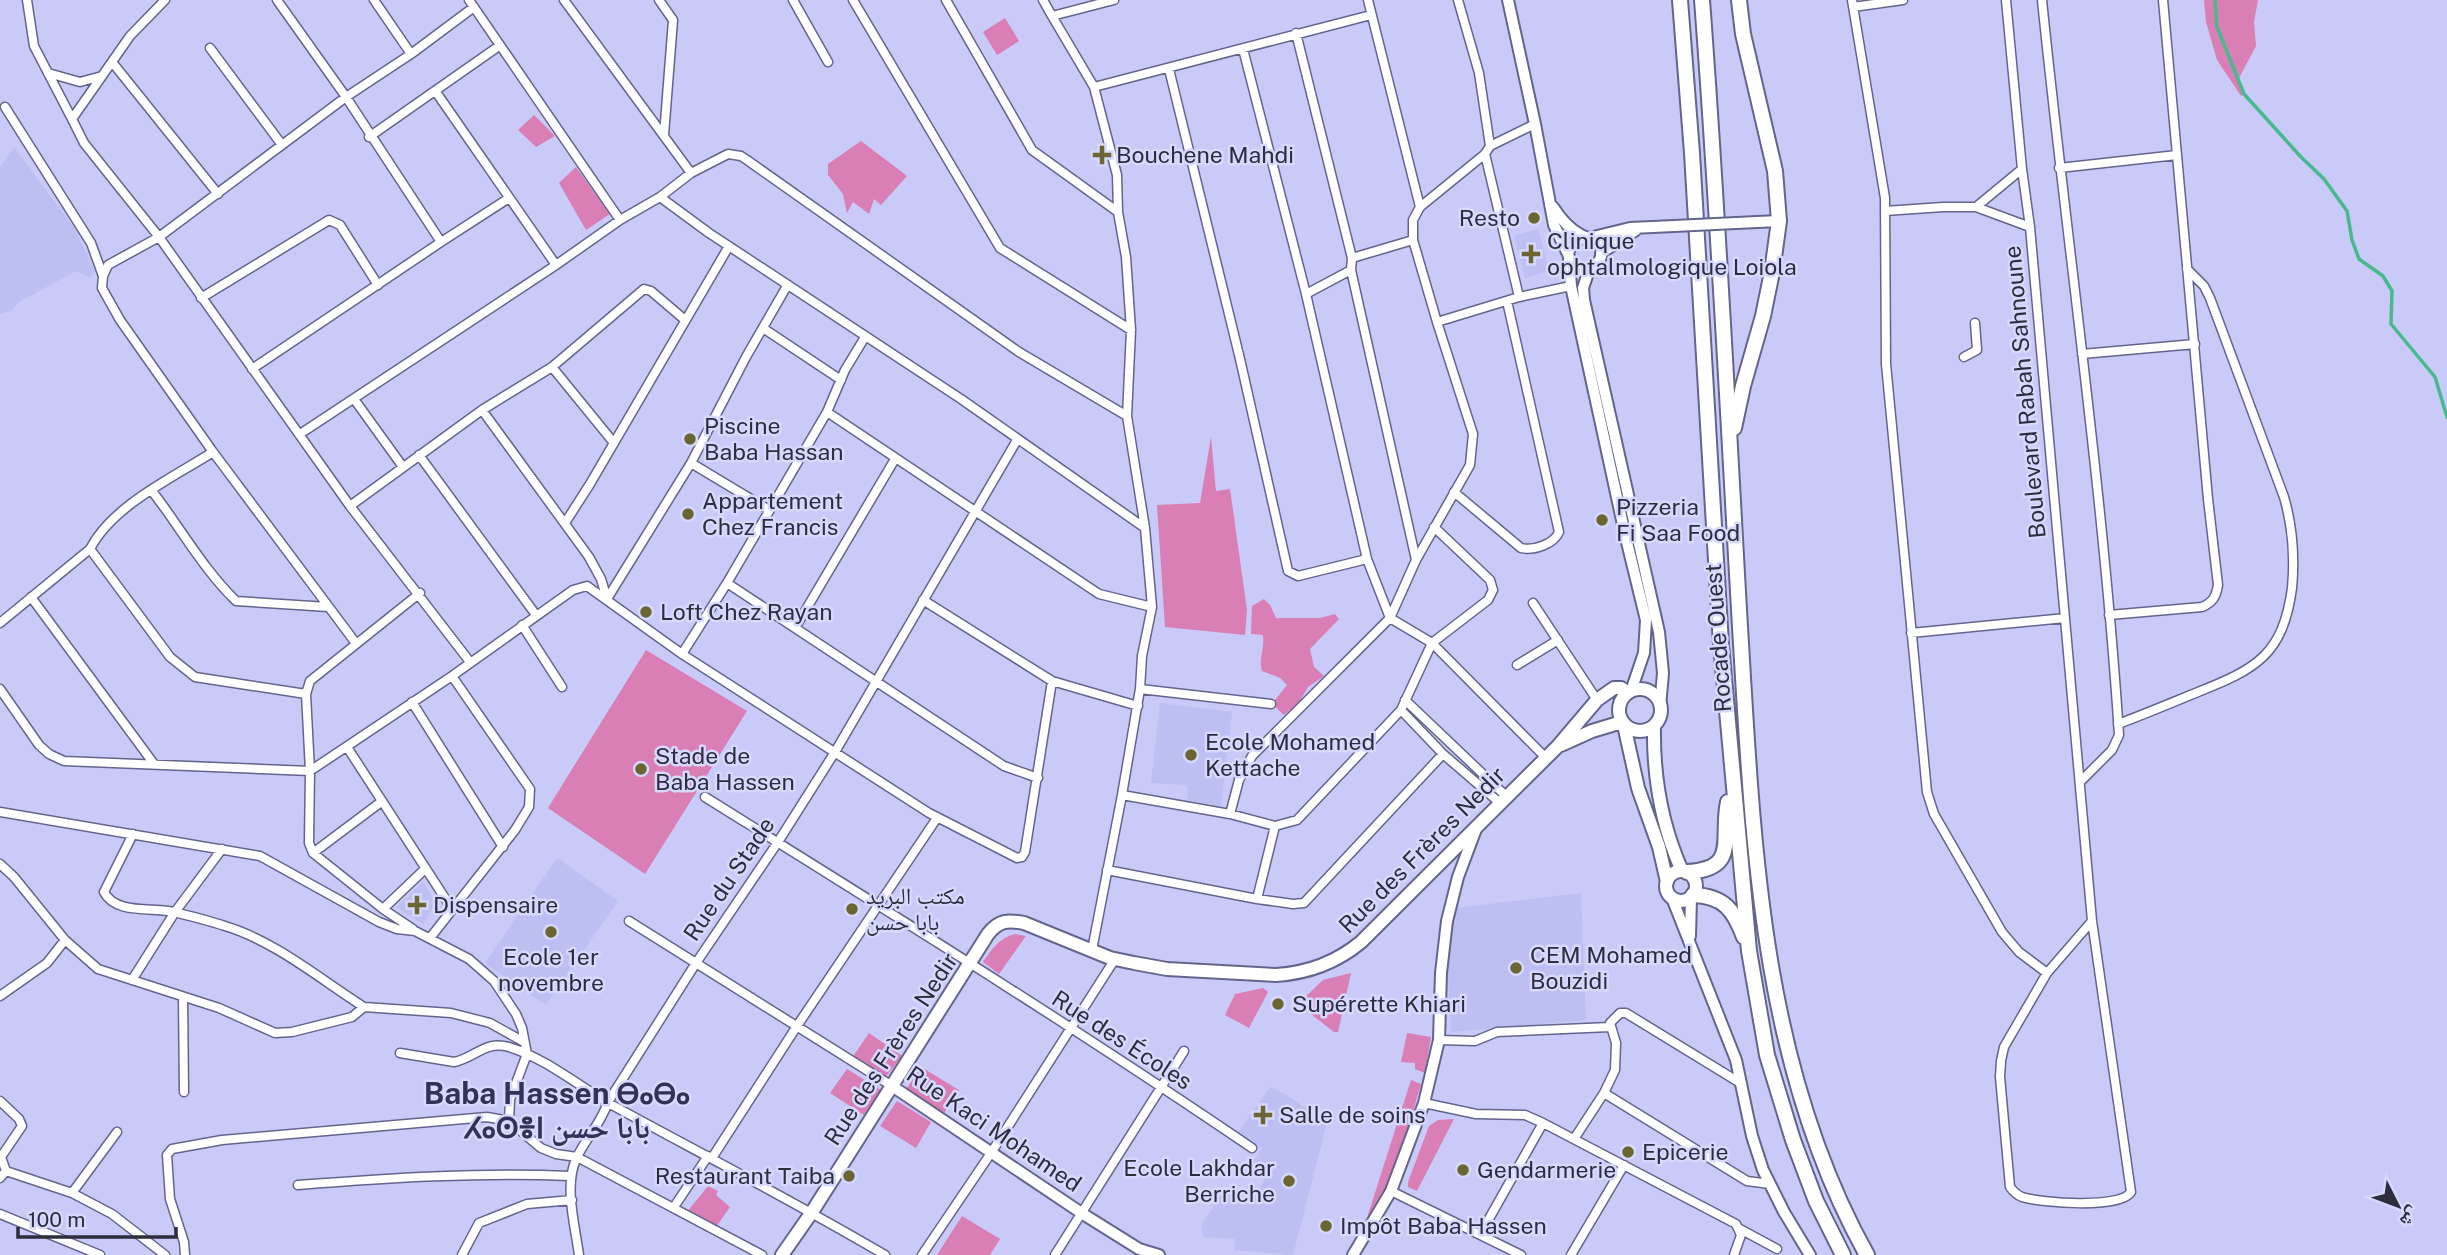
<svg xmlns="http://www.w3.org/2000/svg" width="2447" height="1255" font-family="'Public Sans','Noto Naskh Arabic','Noto Sans Tifinagh',sans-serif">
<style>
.built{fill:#bdbef1}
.green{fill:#da7eb6}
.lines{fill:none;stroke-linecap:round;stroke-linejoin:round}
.stream{stroke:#48b98c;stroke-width:3.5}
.minor-casing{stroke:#64658c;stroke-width:11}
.tertiary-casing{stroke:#64658c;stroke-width:14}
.secondary-casing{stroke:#64658c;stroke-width:16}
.trunk-casing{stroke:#64658c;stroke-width:18}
.minor{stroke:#fff;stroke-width:8}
.tertiary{stroke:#fff;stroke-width:10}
.secondary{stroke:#fff;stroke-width:12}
.trunk{stroke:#fff;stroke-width:14}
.tertiary-bridge-casing{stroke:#64658c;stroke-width:14;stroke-linecap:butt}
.tertiary-bridge{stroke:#fff;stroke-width:10}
.poi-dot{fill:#6a6531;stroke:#d7d8fd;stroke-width:2.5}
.labels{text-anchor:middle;stroke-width:5;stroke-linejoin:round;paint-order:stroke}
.poi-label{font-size:23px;fill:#2d2d3e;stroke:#d7d8fd;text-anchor:start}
.street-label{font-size:23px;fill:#2d2d3e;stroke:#d7d8fd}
.district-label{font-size:30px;font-weight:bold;fill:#333256;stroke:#d7d8fd}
</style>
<rect width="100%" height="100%" fill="#c9caf7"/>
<path class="built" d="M14 147 74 228 95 271 90 278 76 271 19 302 11 311 0 314V167Z
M1538 229 1549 271 1525 278 1514 236Z
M1160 703 1232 712 1221 806 1188 801 1187 785 1151 783Z
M557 858 618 901 546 1005 485 963Z
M423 882 436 902 423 924 397 907Z
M1581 893 1586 1020 1451 1032 1447 949 1456 908Z
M1270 1087 1288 1096 1327 1123 1293 1255 1234 1250 1235 1239 1203 1237 1202 1224 1225 1189 1249 1204 1269 1173 1253 1162 1262 1148 1253 1145 1237 1134Z"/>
<path class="green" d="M2204 0H2258L2254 22 2256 46 2239 78 2244 94 2241 96 2217 60 2206 22Z
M1005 18 1019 41 997 55 983 32Z
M534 115 555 136 536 147 518 130Z
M861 141 907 176 881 205 874 199 869 214 853 202 847 213 843 194 828 175V164Z
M576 167 610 214 586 230 559 183Z
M1211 437 1216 491 1230 489 1247 610 1245 635 1165 627 1157 505 1200 503Z
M1264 599 1270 605 1276 618H1320L1335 614 1339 619 1310 649 1314 667 1324 676 1308 687 1298 704 1284 715 1272 704 1287 685 1280 678 1262 671C1258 659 1265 648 1263 635L1251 634 1252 606Z
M646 650 747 711 645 874 548 808Z
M1015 934 1026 936 999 974 983 962C992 949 999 938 1015 934Z
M1351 973 1338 1032H1334L1298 1004 1323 980Z
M1263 988 1268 992 1249 1028 1225 1015 1235 994Z
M869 1033 902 1056 885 1078 852 1058Z
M1407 1033 1431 1037 1425 1073 1415 1069V1063L1401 1062Z
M921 1067 959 1090 943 1115 905 1091Z
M847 1069 881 1090 864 1115 830 1093Z
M1411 1080 1421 1084C1410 1120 1392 1191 1370 1219L1367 1218Z
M897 1101 931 1122 916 1148 880 1126Z
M1454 1119 1417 1191 1408 1187V1182L1429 1126 1438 1120Z
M708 1186 718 1191 716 1195 730 1207 716 1227 687 1212Z
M962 1216 1000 1239 990 1255H937Z"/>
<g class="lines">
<path class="stream" d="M2215 0 2217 27 2244 94 2300 156 2324 179 2347 211 2352 240 2359 259 2383 276 2392 291 2391 324 2435 377 2447 417"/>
<defs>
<path id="minor" d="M27 0 34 46 72 119
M165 0 130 36 72 119 84 143 159 237 350 506 470 662
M277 0 346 97 441 242 509 198
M374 0 411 54
M469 0 620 220
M564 0 691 173
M659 0 673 20 664 135
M793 0 828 62
M853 0 1000 248 1131 330
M946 0 1032 150 1118 212
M1043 0 1052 16 1114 0
M1368 0 1420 207
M1458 0 1479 73 1490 146
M1852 0 1885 198 1886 364 1927 792 1934 814 2002 932 2019 952 2047 973
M2006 0 2022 169 2030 227 2092 921 2131 1192C2121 1209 2041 1203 2022 1197 2017 1195 2013 1191 2010 1187L2000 1077 2001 1061 2004 1047 2047 973 2092 921
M2042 0C2067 245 2103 489 2119 735L2112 750 2080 782
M1853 7 1903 0
M1052 16 1094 87 1117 175 1118 212 1126 257 1131 330 1127 416 1145 528 1152 607 1142 656 1140 689 1122 795 1092 950
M1296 33 1352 258 1351 270 1416 560
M210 48 282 145
M112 62 218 194
M1169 69 1240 359 1288 571 1298 576 1367 559
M48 73 80 82 102 76
M1094 87 1371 15
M436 92 556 265
M5 107 91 243 103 276
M369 137 499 46
M1485 154 1519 297
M2059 168 2177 155
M660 197 709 233 961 399 1145 528
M1976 207 2022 169
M1885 211 1943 207H1976L2030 227
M1352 258 1413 240
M1306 294 1351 270
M201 298 329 220 340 225 378 285
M1437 322 1519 297 1571 286
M763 328 841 380
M2082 354 2195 344
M1964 357 1977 350 1975 323
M552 367 614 443
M252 369 441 242
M354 399 403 467
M482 410 589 557 601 579 607 599
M827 412 1099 594 1152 607
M300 434 556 265 620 220 660 197 691 173 728 154 741 156 747 160 1019 352 1127 416
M419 455 536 615
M691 463 769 510
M152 491C180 527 203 569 236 601L328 607
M1454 492 1521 548C1534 551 1554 544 1559 532L1507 301
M350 506 482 410 552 367 644 289 651 291 685 320
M565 523 590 484 729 246
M1434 527 1490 580 1493 590 1488 600 1432 643 1390 618 1416 560 1470 465 1473 434 1437 322 1413 240V220L1420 207 1485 154 1490 146 1535 124
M90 549 170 657 195 677 306 694
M727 583 1004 766 1038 778
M420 593 310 681 306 694 310 771 452 676 573 590 587 586 682 654 929 813 1017 858 1022 857 1025 852 1052 681
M31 597 154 764
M607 599 691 463 746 357 787 286
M923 600 1052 681 1138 706
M1533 603 1597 700
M2109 615 2202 607C2213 602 2216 597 2218 585L2208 499 2163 0
M0 623 90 549C112 506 172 478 213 452
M522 625 562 687
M795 628 895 459
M1911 633 2065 618
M355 642 213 452 120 320 102 288 103 276 108 265 159 237 346 97 411 54 474 7
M682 654 727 583 827 412 845 370 865 337
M1517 665 1558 640
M0 689 39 745 49 754 64 761 310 771 309 843 313 853 383 909 413 929
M1140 689 1271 704
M1405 700 1507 797
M412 702 503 847
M1401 710 1443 754 1500 803
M2118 724C2145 714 2171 703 2198 692 2256 669 2283 655 2292 588 2295 556 2293 528 2284 497L2210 298 2204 286 2187 269
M347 747 452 909
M1122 795 1230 814 1275 826 1297 820 1401 710 1432 643 1546 758
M705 797C889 912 1073 1026 1252 1148
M0 812 260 856 379 922 397 929 415 931 469 959 494 981 516 1014 522 1028 527 1054
M1230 814 1239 780 1252 756 1390 618 1367 559 1306 294 1243 49
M133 834 104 892C116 916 157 906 178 913 194 917 210 921 225 926 275 941 320 979 364 1007
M313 853 381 802
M0 864 14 877 65 940 98 969 219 1008 275 1033 292 1032 352 1017 364 1007 451 1013 490 1023 524 1042
M1107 870 1257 899 1293 904 1304 903 1443 754
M1257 899 1275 826
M383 909 425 869
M629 921 892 1086
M430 938 515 830 529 807 530 789 452 676
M132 980 175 912 222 849
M0 996 47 963 65 940
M183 997 184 1092
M1439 1040 1475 1041 1497 1032 1610 1027
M400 1053 454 1062C475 1058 485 1040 509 1047 543 1057 579 1086 610 1104 702 1154 795 1202 885 1255
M1604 1093 1615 1070 1616 1043 1610 1023 1620 1013H1626L1742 1084
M0 1101 19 1119 22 1126 1 1157 6 1171 0 1178
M1424 1103 1476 1114 1525 1115 1543 1123 1736 1224 1741 1235 1734 1255
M509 1121 510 1099 527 1054
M1574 1139 1604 1093 1747 1181 1770 1184
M712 1158 797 1026 937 818
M6 1171 72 1193 112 1214 165 1255
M298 1185C389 1178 479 1172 570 1176
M1391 1191 1521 1255
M72 1193 117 1132
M674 1207 708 1156
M0 1214 100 1255
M1740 1229 1777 1249
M1481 1233 1543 1123
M185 1255 184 1242 170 1199 167 1155 172 1149 222 1140 487 1117 509 1121 541 1148 556 1154 577 1157 762 1255
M462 1255 479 1223 527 1204 572 1200
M579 1255C575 1225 564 1187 576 1159 585 1139 601 1124 608 1102L696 963 778 842 835 752 1017 440
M922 1255 991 1153 1115 959
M1055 1255 1184 1051
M1571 1255 1624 1165"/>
<path id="tertiary" d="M1508 0 1535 124 1554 225 1568 254
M1553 207C1560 218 1569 229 1581 235 1586 238 1592 238 1597 242 1609 254 1596 269 1583 271L1572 266 1568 254 1571 244 1584 237
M1757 222 1779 221
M1589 238 1630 228 1653 227
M1601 253 1636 230
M1569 260 1571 286 1625 534 1646 620 1644 653 1631 691
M1589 270 1583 288 1584 300 1659 632 1663 673 1660 707
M1672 898 1736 1060 1752 1136 1763 1170 1784 1212 1810 1255
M1690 936 1691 898
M892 1086 1083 1214 1139 1249 1159 1255
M1353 1255 1391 1191 1424 1103 1439 1040 1441 973 1447 921 1458 877 1476 829"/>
<path id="secondary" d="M1619 710a21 21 0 1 1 42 0a21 21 0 1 1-42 0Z
M1624 725 1638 788 1659 847 1667 882
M1654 726C1653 778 1661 824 1682 871
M1561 745 1592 731 1622 722
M1666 886a15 15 0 1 1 30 0a15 15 0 1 1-30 0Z
M782 1255 812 1212 988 934C999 920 1008 920 1024 923L1110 958 1134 963 1167 969 1276 975C1307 973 1337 962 1361 942L1558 746 1597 700 1614 688H1621L1628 693"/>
<path id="trunk" d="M1680 0 1692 153 1721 645 1749 951 1767 1055 1793 1140 1816 1201 1843 1255
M1702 0C1718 209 1728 418 1740 627 1753 840 1760 1064 1867 1255
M1734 428 1743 386 1763 316 1772 272 1779 221 1775 171 1743 34 1739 0
M1687 872C1740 869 1720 839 1728 802
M1693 895C1724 896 1734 910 1744 937"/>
</defs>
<use href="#minor" class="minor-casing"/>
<use href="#tertiary" class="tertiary-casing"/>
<use href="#secondary" class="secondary-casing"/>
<use href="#trunk" class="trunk-casing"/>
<use href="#minor" class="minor"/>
<use href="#tertiary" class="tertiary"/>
<use href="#secondary" class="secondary"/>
<use href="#trunk" class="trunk"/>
<defs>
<path id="tertiary-bridge" d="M1653 227 1757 222"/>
</defs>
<use href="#tertiary-bridge" class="tertiary-bridge-casing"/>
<use href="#tertiary-bridge" class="tertiary-bridge"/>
</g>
<g class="poi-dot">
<path d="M1098.5 144.5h7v7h7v7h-7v7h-7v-7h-7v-7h7z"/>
<circle cx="1534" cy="218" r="7"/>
<path d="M1527.5 243.5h7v7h7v7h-7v7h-7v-7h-7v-7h7z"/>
<circle cx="690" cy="439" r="7"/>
<circle cx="688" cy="514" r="7"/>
<circle cx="1602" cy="520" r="7"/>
<circle cx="646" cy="612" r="7"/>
<circle cx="1191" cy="755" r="7"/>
<circle cx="641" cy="769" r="7"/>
<path d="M413.5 894.5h7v7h7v7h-7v7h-7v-7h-7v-7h7z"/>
<circle cx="852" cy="909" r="7"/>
<circle cx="551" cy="932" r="7"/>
<circle cx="1516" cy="968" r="7"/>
<circle cx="1278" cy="1004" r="7"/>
<path d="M1259.5 1104.5h7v7h7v7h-7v7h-7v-7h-7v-7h7z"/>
<circle cx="1628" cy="1152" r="7"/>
<circle cx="1463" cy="1170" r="7"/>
<circle cx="849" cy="1176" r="7"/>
<circle cx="1289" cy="1181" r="7"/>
<circle cx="1326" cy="1226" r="7"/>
</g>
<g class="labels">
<g class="poi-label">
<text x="1116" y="163">Bouchene Mahdi</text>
<text x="1520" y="226" text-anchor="end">Resto</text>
<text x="1547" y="249">Clinique<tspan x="1547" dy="26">ophtalmologique Loiola</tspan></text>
<text x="704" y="434">Piscine<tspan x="704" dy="26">Baba Hassan</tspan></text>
<text x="702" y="509">Appartement<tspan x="702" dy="26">Chez Francis</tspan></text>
<text x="1616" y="515">Pizzeria<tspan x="1616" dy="26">Fi Saa Food</tspan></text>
<text x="660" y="620">Loft Chez Rayan</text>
<text x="1205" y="750">Ecole Mohamed<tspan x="1205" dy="26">Kettache</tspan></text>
<text x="655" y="764">Stade de<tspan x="655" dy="26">Baba Hassen</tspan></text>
<text x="866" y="904">مكتب البريد<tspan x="866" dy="26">بابا حسن</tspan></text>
<text x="433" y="913">Dispensaire</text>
<text x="1530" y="963">CEM Mohamed<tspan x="1530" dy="26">Bouzidi</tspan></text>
<text x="551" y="965" text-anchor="middle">Ecole 1er<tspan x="551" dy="26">novembre</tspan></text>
<text x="1292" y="1012">Supérette Khiari</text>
<text x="1279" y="1123">Salle de soins</text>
<text x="1642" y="1160">Epicerie</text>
<text x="1275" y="1176" text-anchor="end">Ecole Lakhdar<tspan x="1275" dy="26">Berriche</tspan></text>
<text x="1477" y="1178">Gendarmerie</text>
<text x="835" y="1184" text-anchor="end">Restaurant Taiba</text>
<text x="1340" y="1234">Impôt Baba Hassen</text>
</g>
<g class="street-label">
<text transform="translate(2025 392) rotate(-95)" y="8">Boulevard Rabah Sahnoune</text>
<text transform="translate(1718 638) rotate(-94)" y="8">Rocade Ouest</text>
<text transform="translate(1422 850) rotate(-45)" y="8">Rue des Frères Nedir</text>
<text transform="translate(729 879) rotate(-56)" y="8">Rue du Stade</text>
<text transform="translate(1122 1040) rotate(33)" y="8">Rue des Écoles</text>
<text transform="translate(891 1049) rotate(-57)" y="8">Rue des Frères Nedir</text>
<text transform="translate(994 1129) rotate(34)" y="8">Rue Kaci Mohamed</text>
</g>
<g class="district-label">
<text x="557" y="1104">Baba Hassen ⴱⴰⴱⴰ<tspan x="557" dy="34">ⵃⴰⵙⴻⵏ بابا حسن</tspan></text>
</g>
</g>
<g transform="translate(2398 1206) rotate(132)" stroke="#d7d8fd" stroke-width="5" paint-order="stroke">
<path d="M0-5L12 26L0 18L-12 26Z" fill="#2d2d3e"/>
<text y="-10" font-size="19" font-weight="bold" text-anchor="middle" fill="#2d2d3e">ش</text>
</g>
<path d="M18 1227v10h158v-10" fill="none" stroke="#2d2d3e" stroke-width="3.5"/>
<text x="28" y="1227" font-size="21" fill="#2d2d3e" stroke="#d7d8fd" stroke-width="5" paint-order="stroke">100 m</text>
</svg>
